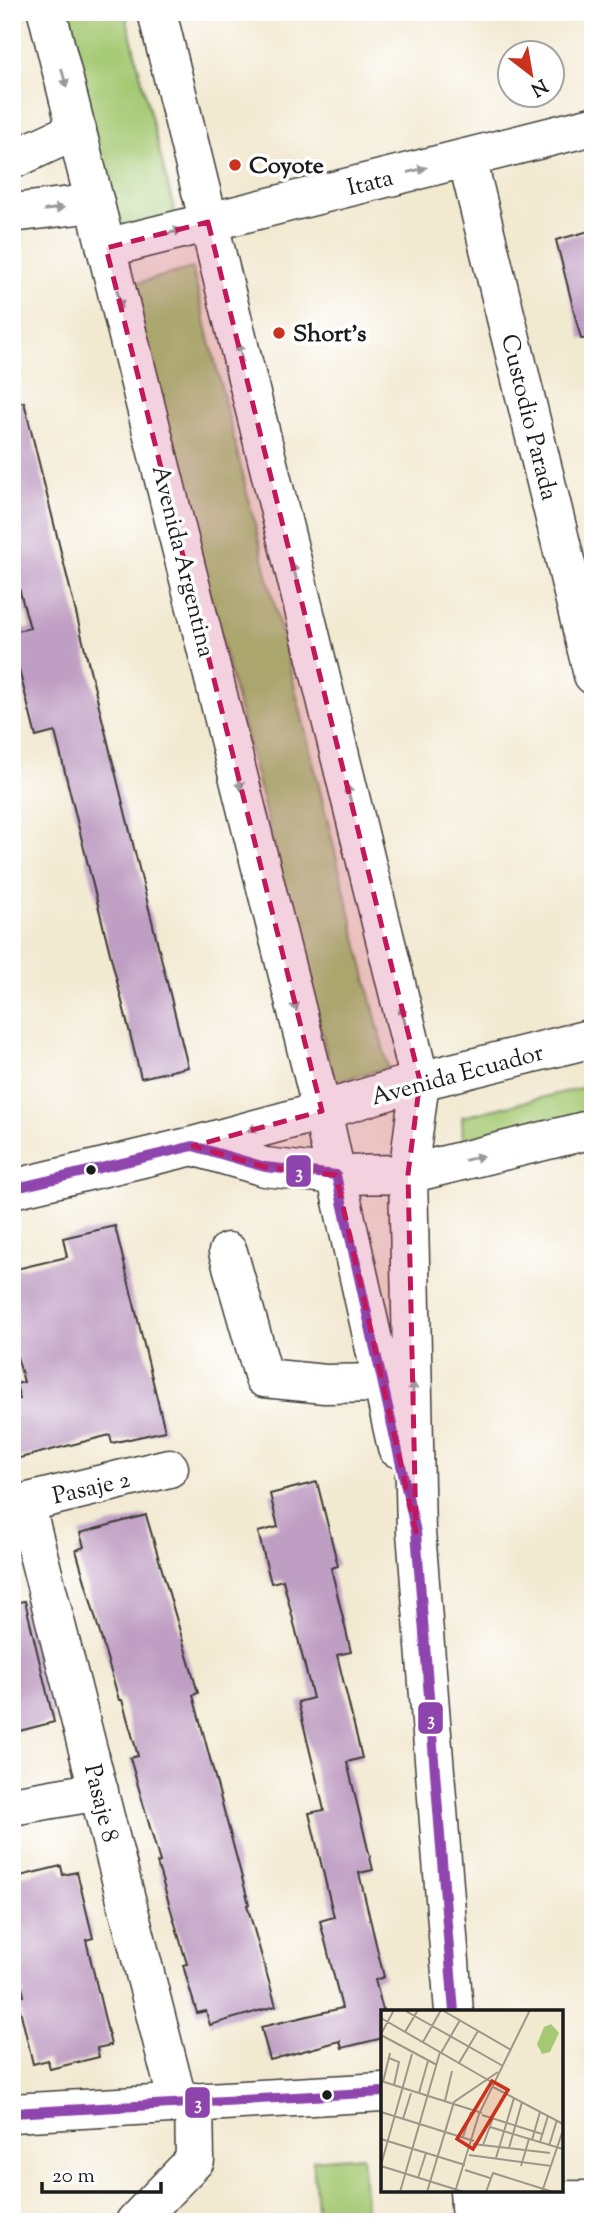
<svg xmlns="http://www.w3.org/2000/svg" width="605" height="2234" font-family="'Sorts Mill Goudy',serif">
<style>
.green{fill:#a5c973;stroke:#607248;stroke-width:2}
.building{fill:#bf9ec3}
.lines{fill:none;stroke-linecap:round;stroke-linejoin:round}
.minor-casing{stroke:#3c3b37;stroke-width:41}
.major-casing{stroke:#3c3b37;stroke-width:41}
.minor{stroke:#fff;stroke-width:38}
.major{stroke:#fff;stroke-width:38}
.bus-1-casing{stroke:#fff;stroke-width:16}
.bus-1{stroke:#8e44ad;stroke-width:10}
.oneway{fill:#999}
.marked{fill:#c2185b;fill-opacity:0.2;stroke:#c2185b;stroke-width:5;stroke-dasharray:14 9;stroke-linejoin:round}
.poi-dot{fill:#c8321e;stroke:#fff;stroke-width:2.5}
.bus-dot{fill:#1c1c1c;stroke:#fff;stroke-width:2.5}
.labels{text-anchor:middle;stroke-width:7;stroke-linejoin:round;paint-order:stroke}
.poi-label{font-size:24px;font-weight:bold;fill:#1c1c1c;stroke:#fff;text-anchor:start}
.street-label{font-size:24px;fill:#1c1c1c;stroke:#fff}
.inset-road{fill:none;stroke:#9c9789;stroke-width:2}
.view{fill:#c8321e;fill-opacity:0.15;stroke:#c8321e;stroke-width:3.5}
.inset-edge{fill:none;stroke:#1c1c1c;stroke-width:3.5}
.line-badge{stroke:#fff;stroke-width:2.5}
.badge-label{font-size:19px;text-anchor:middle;font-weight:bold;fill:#fff}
</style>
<rect width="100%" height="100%" fill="#fff"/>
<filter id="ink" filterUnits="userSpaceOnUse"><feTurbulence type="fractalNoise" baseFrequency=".0143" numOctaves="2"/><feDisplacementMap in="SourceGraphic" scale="14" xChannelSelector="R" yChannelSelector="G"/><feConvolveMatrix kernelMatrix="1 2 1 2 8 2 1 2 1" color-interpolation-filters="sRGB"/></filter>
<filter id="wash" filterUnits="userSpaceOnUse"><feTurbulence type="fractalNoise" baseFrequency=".00686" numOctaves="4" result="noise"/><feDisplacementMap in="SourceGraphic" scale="28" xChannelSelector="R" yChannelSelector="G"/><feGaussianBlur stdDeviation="1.57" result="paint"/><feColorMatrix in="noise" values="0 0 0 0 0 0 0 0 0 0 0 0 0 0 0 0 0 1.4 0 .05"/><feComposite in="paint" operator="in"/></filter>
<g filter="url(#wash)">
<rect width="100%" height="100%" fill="#f2e9d1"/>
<path class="green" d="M61 12H125L177 222 116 234Z
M192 268 388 1068 334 1082 131 285Z
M593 1085V1112L463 1144 462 1117Z
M362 2156 367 2222H318L313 2160Z"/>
<g id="blocks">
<path class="building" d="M593 230V338L581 339 556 240Z
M24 402 188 1067 141 1078 55 732 36 737 12 642V632L30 628 12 563V404Z
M115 1226 165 1431 112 1443 110 1435 12 1460V1401L20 1399 16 1384 24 1382 12 1338V1270L67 1257 63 1238Z
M317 1482 338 1566 331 1568 351 1652 337 1655 362 1758 347 1762 373 1870 359 1873 384 1977 375 1980 383 2010V2038L342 2048 340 2041 270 2060 261 2027 342 2008 320 1921 334 1917 309 1813 324 1810 298 1702 313 1698 283 1580 271 1583 258 1532 278 1527 270 1494Z
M146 1515 198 1693 193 1695 249 1904 247 1905 276 2006 210 2025 206 2011 197 2013 190 1990 183 1965 187 1964 157 1863 160 1862 130 1758 138 1756 122 1700H119L76 1550 84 1547 80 1533Z
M25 1601 54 1722 12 1733V1603Z
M61 1866 63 1875 77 1872 93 1938 86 1940 111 2045 97 2048 99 2057 50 2069 48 2060 33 2064 17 1997 24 1996 12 1946V1878Z"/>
</g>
</g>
<g filter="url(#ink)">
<use href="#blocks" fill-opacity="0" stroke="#3c3b37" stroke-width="2"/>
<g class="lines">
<defs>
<path id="minor" d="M467 158 593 675
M12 160 77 130
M12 213 95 203
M106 248 593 126
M193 1146 265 1167 336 1175
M12 1189 193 1146 322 1111
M228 1252 264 1378 325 1384 383 1383
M25 1503 178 2103
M12 1506 169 1468
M12 1806 99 1791
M12 2113 383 2092
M470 2201 593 2200
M135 2222 195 2160 194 2102"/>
<path id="major" d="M47 12 322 1111 397 1448
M157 12 420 1081 408 1174 416 1532 454 2012
M322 1111 420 1081 593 1038
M336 1175 408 1174 593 1129
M469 2190 471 2222"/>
</defs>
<use href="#minor" class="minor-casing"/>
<use href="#major" class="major-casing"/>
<use href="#minor" class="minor"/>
<use href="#major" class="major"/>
<defs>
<path id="bus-1" d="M12 1189 193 1146 265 1167 336 1175 416 1532 454 2012
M12 2113 383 2092"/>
</defs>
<use href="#bus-1" class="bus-1-casing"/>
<use href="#bus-1" class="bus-1"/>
</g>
<defs><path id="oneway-solid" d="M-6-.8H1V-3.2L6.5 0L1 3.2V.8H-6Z" transform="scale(1.75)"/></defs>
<g class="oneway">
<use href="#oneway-solid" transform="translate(64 78) rotate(76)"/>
<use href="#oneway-solid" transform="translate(417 170) rotate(-14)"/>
<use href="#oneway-solid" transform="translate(54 209) rotate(-8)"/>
<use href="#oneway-solid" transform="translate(173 232) rotate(-15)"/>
<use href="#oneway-solid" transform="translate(119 299) rotate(76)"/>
<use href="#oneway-solid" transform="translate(240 352) rotate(-104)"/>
<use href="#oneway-solid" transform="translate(295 573) rotate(-104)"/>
<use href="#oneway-solid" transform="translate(239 781) rotate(76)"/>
<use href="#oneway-solid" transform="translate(349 794) rotate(-104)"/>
<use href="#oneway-solid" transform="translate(294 1002) rotate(76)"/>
<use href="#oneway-solid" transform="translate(403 1015) rotate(-104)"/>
<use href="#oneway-solid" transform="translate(257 1128) rotate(165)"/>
<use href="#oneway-solid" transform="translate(474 1158) rotate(-14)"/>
<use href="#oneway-solid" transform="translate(413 1391) rotate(-91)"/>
</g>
</g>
<path class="marked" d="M208 222 420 1081 408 1174 416 1532 336 1175 265 1167 193 1146 322 1111 106 248Z"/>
<g class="poi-dot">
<circle cx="235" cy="165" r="7"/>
<circle cx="279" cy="333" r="7"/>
</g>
<g class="bus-dot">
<circle cx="91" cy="1170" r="6"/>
<circle cx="327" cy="2095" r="6"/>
</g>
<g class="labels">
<g class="poi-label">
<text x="249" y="173">Coyote</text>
<text x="293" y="341">Short's</text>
</g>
<g class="street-label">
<text transform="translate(370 182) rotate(-14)" y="8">Itata</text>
<text transform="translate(530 417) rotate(76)" y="8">Custodio Parada</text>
<text transform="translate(184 561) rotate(76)" y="8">Avenida Argentina</text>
<text transform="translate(457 1074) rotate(-15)" y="8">Avenida Ecuador</text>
<text transform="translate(91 1487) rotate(-13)" y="8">Pasaje 2</text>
<text transform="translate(102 1803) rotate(76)" y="8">Pasaje 8</text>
</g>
</g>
<g transform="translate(381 2010)">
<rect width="182" height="182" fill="#f2e9d1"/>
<path d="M170 14 178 23 169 42 161 44 156 34 163 17Z" fill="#a5c973"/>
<path class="inset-road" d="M23 0 122 56M61 0 130 40M0 8 114 74M24 22 37 0M0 24 13 0M0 25 56 55M42 32 60 0M60 43 79 10M8 48 18 52 13 75M78 53 97 21M0 71 101 103M2 72 9 43M112 77 182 114M38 83 47 51M64 91 71 61M0 102 93 131M101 105 161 124M22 109 30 83M109 117 182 139M82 127 90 102M0 129 84 155M151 130 159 102M159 132 167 106M92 134 169 143M102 135 112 108M168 136 176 110M128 138 141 92M88 145 170 156M115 148 133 88M0 155 31 44M0 156 83 182M140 156 148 129M84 160 109 168M37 168 45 143M19 182 59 42M46 182 73 92 117 62M74 182 98 104 149 0M105 182 112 163 172 182M161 182 182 120"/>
<path class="view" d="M111 71 127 80 92 139 76 129Z"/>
<rect width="182" height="182" class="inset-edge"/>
</g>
<g class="line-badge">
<rect x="285" y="1154" width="27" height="34" rx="7" fill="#8e44ad"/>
<rect x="417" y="1701" width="27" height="34" rx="7" fill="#8e44ad"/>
<rect x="184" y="2086" width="27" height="33" rx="7" fill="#8e44ad"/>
</g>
<g class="badge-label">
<text x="299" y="1178">3</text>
<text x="431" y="1725">3</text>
<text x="198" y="2109">3</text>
</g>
<rect width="605" height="2234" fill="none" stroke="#fff" stroke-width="42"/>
<g transform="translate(531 74) rotate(149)"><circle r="33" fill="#ffffff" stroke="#a4a4a4" stroke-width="2"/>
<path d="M0-5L12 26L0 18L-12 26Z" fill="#c8321e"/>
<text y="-10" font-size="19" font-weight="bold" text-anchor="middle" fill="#1c1c1c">N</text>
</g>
<path d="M42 2182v10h119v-10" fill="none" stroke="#1c1c1c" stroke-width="3.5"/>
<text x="52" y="2182" font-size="21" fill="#1c1c1c" stroke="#ffffff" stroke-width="5" paint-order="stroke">20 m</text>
</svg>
